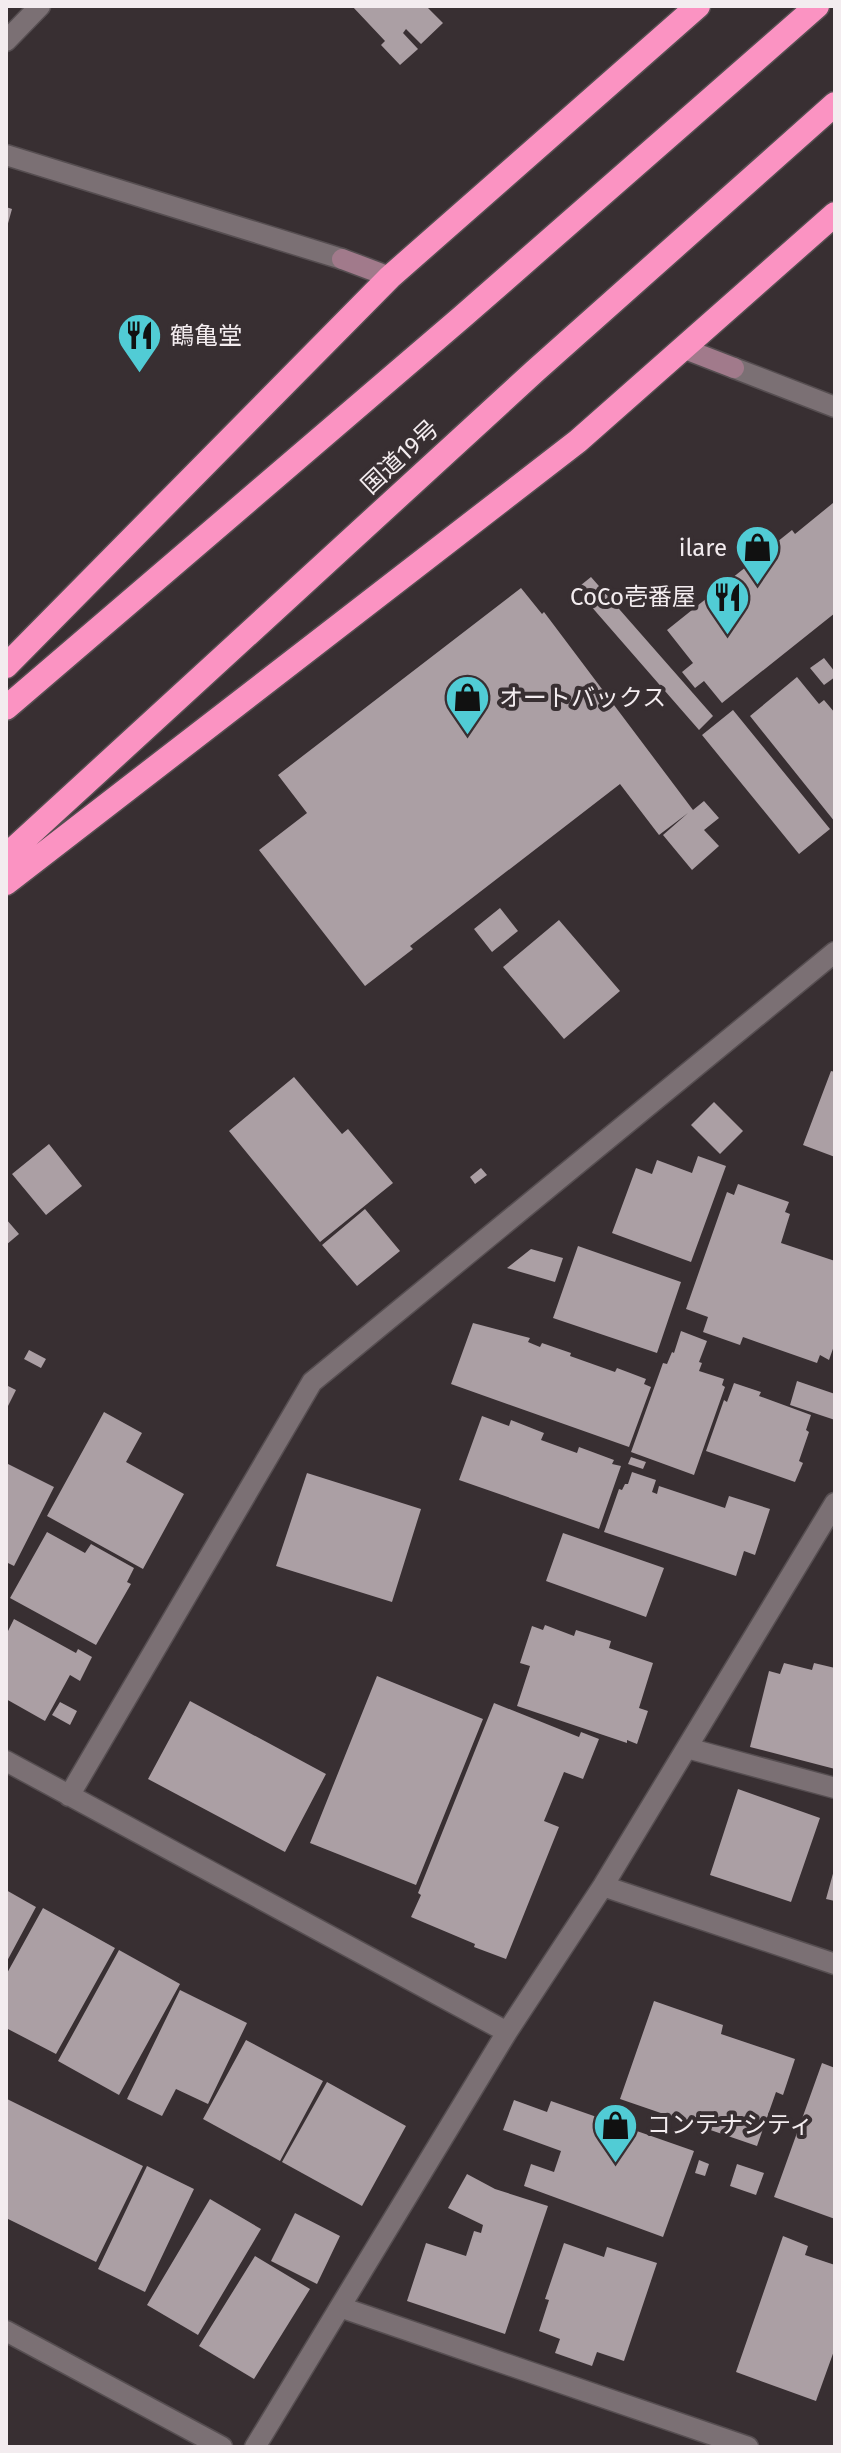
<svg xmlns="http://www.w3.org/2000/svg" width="841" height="2453" font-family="'Fira Sans','Noto Sans JP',sans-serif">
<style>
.building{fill:#ab9fa4}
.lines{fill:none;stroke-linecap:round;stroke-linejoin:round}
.street-casing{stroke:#564e51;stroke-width:23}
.secondary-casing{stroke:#564e51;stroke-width:23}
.highway-casing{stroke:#564e51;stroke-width:27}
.street{stroke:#7b7074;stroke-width:20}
.secondary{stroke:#a17a8b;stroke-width:20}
.highway{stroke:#fb93c2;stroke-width:24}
.labels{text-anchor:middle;stroke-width:8;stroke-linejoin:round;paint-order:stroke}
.poi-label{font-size:24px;fill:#f3ecef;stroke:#382f32;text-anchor:start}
.street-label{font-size:24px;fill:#f3ecef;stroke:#382f32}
</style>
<rect width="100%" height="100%" fill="#382f32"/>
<path class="building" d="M352 6H431L428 8 443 23 421 44 406 29 403 33 418 49 400 65 381 45 385 41Z
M6 207 12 209 7 227H6Z
M833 503 835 613 722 703 704 681 695 688 682 672 693 663 667 630 792 530 795 534Z
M591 577 713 716 699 730 576 589Z
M521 588 542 614 544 612 693 810 704 801 719 818 704 830 719 846 692 870 663 835 688 813 659 835 620 784 410 946 413 949 365 986 259 850 307 813 278 775Z
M824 658 835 672V677L824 685 810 668Z
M797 677 819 704 824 700 835 713V822L750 716Z
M733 710 830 829 799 854 702 735Z
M500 908 518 931 492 952 474 929Z
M559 920 620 991 564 1039 503 967Z
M831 1071 835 1072V1157L803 1145Z
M294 1077 342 1134 348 1129 393 1183 320 1242 229 1131Z
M714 1102 743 1131 720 1154 691 1125Z
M49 1144 82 1186 46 1215 12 1174Z
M698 1156 726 1166 691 1262 612 1233 636 1168 652 1174 657 1160 692 1173Z
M481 1168 487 1175 475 1184 470 1177Z
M738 1184 789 1202 785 1212 790 1214 781 1243 835 1261V1343L829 1360 820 1355 817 1363 743 1337 740 1345 703 1332 708 1317 686 1309 727 1192 734 1195Z
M365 1209 400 1251 357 1286 322 1245Z
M6 1219 19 1234 6 1245Z
M578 1246 681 1282 657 1353 553 1318Z
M531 1249 563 1258 555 1282 507 1268Z
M473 1323 530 1338 528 1342 540 1347 542 1343 571 1353 570 1356 615 1372 617 1368 646 1379 644 1384 651 1387 629 1447 451 1384Z
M681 1331 707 1341 699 1362 702 1363 699 1371 724 1379 722 1385 725 1387 694 1475 631 1452 663 1363 667 1364 672 1352 674 1353Z
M29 1350 46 1359 41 1368 24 1359Z
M797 1381 835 1394V1420L790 1405Z
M734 1383 761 1392 759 1396 811 1415 806 1430 809 1432 799 1461 803 1463 795 1482 706 1451 724 1400 727 1402Z
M6 1385 16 1390 6 1410Z
M104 1412 142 1433 126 1462 184 1494 143 1569 47 1516Z
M482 1416 509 1426 511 1420 544 1433 541 1440 577 1453 579 1447 614 1460 612 1464 621 1466 599 1529 459 1480Z
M631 1457 646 1462 643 1469 628 1464Z
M6 1463 54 1487 14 1566 6 1562Z
M632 1472 656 1480 652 1492 657 1494 659 1486 725 1508 729 1496 770 1509 755 1555 744 1551 736 1576 604 1532 619 1489 622 1490 625 1484H628Z
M307 1473 421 1509 392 1602 276 1566Z
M47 1532 85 1553 91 1544 134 1568 127 1582 131 1584 96 1645 10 1598Z
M563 1533 664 1568 646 1617 546 1581Z
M14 1619 76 1653 78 1649 92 1657 80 1681 70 1675 45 1721 6 1699V1629L8 1631Z
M545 1625 574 1636 576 1630 611 1641 609 1648 653 1663 639 1708 648 1711 637 1744 627 1740V1743L517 1706 530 1666 520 1663 532 1626 543 1630Z
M784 1663 812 1670 814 1663 835 1668V1769L750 1747 769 1671 780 1674Z
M377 1676 483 1719 416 1885 310 1843Z
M190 1701 326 1774 285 1852 148 1779Z
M60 1702 77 1711 70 1725 52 1715Z
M494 1703 579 1737 581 1732 599 1739 583 1779 564 1772 544 1821 559 1827 506 1959 474 1947 475 1944 411 1917 421 1895 418 1893Z
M738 1789 820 1818 791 1902 710 1875Z
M834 1870H835V1901L826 1899Z
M6 1890 36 1907 6 1963Z
M43 1908 115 1948 56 2054 6 2028V1975Z
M119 1950 180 1984 119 2095 58 2061Z
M180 1990 247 2023 208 2104 176 2089 162 2116 127 2099Z
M654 2001 723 2025 721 2034 795 2059 783 2095 776 2092 757 2146 620 2099Z
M246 2040 323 2081 280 2161 203 2119Z
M822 2063 835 2068V2219L774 2197Z
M327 2082 406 2126 362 2206 282 2162Z
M7 2099 143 2166 96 2262 6 2218Z
M514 2100 547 2112 551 2101 694 2151 663 2237 524 2186 531 2164 554 2172 561 2151 503 2130Z
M699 2160 709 2164 705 2176 695 2173Z
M737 2164 764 2173 756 2195 730 2186Z
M147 2166 194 2189 145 2292 98 2269Z
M467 2174 495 2189 548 2206 505 2334 407 2301 426 2243 466 2256 474 2231 481 2233 483 2225 448 2208Z
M210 2199 261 2229 198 2335 147 2305Z
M295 2213 340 2236 317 2284 271 2261Z
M783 2236 808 2246 805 2255 835 2265V2348L816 2401 736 2372Z
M564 2243 604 2257 607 2247 657 2263 624 2361 597 2352 592 2366 555 2353 560 2339 539 2331 549 2300 545 2299Z
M255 2256 310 2289 254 2379 199 2346Z"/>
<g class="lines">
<defs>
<path id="street" d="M6 41 40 6
M6 155 342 259
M734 368 835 407
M687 1748 835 1788
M6 1761 507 2032
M69 1796 312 1382 835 952
M603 1886 835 1964
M340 2307 748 2447
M6 2331 222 2447
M255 2447 507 2032 603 1886 835 1503"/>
<path id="secondary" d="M342 259 390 277
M685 349 734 368"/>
<path id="highway" d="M6 666 390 277 698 6
M6 708 462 317 817 6
M6 856 535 371 835 104
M6 883 578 441 835 214"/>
</defs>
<use href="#street" class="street-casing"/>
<use href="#secondary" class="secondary-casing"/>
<use href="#highway" class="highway-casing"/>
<use href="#street" class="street"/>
<use href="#secondary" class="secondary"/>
<use href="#highway" class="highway"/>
</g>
<defs>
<symbol id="restaurant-pin" viewBox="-11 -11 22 30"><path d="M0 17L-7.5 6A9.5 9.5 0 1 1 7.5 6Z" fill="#51ccd5" stroke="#382f32"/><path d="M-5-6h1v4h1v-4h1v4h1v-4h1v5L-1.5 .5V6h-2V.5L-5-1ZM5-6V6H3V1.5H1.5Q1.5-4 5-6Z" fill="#111"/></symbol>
<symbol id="shop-pin" viewBox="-11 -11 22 30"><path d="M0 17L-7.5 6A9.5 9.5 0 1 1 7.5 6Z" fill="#51ccd5" stroke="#382f32"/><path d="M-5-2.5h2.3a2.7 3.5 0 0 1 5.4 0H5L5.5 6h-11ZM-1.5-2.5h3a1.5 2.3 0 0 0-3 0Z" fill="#111"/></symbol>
</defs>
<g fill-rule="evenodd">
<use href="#restaurant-pin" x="114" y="310" width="51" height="69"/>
<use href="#shop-pin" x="732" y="522" width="51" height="69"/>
<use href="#restaurant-pin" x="702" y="572" width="51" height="69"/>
<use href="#shop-pin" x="442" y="672" width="51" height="69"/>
<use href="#shop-pin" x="590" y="2100" width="51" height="69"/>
</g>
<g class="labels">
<g class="poi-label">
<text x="170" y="344">鶴亀堂</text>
<text x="727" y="556" text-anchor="end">ilare</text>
<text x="696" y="605" text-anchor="end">CoCo壱番屋</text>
<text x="499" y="706">オートバックス</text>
<text x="647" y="2133">コンテナシティ</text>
</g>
<g class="street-label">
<text transform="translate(400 457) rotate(-43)" y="8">国道19号</text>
</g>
</g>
<rect width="841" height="2453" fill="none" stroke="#f3ecef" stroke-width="16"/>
</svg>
